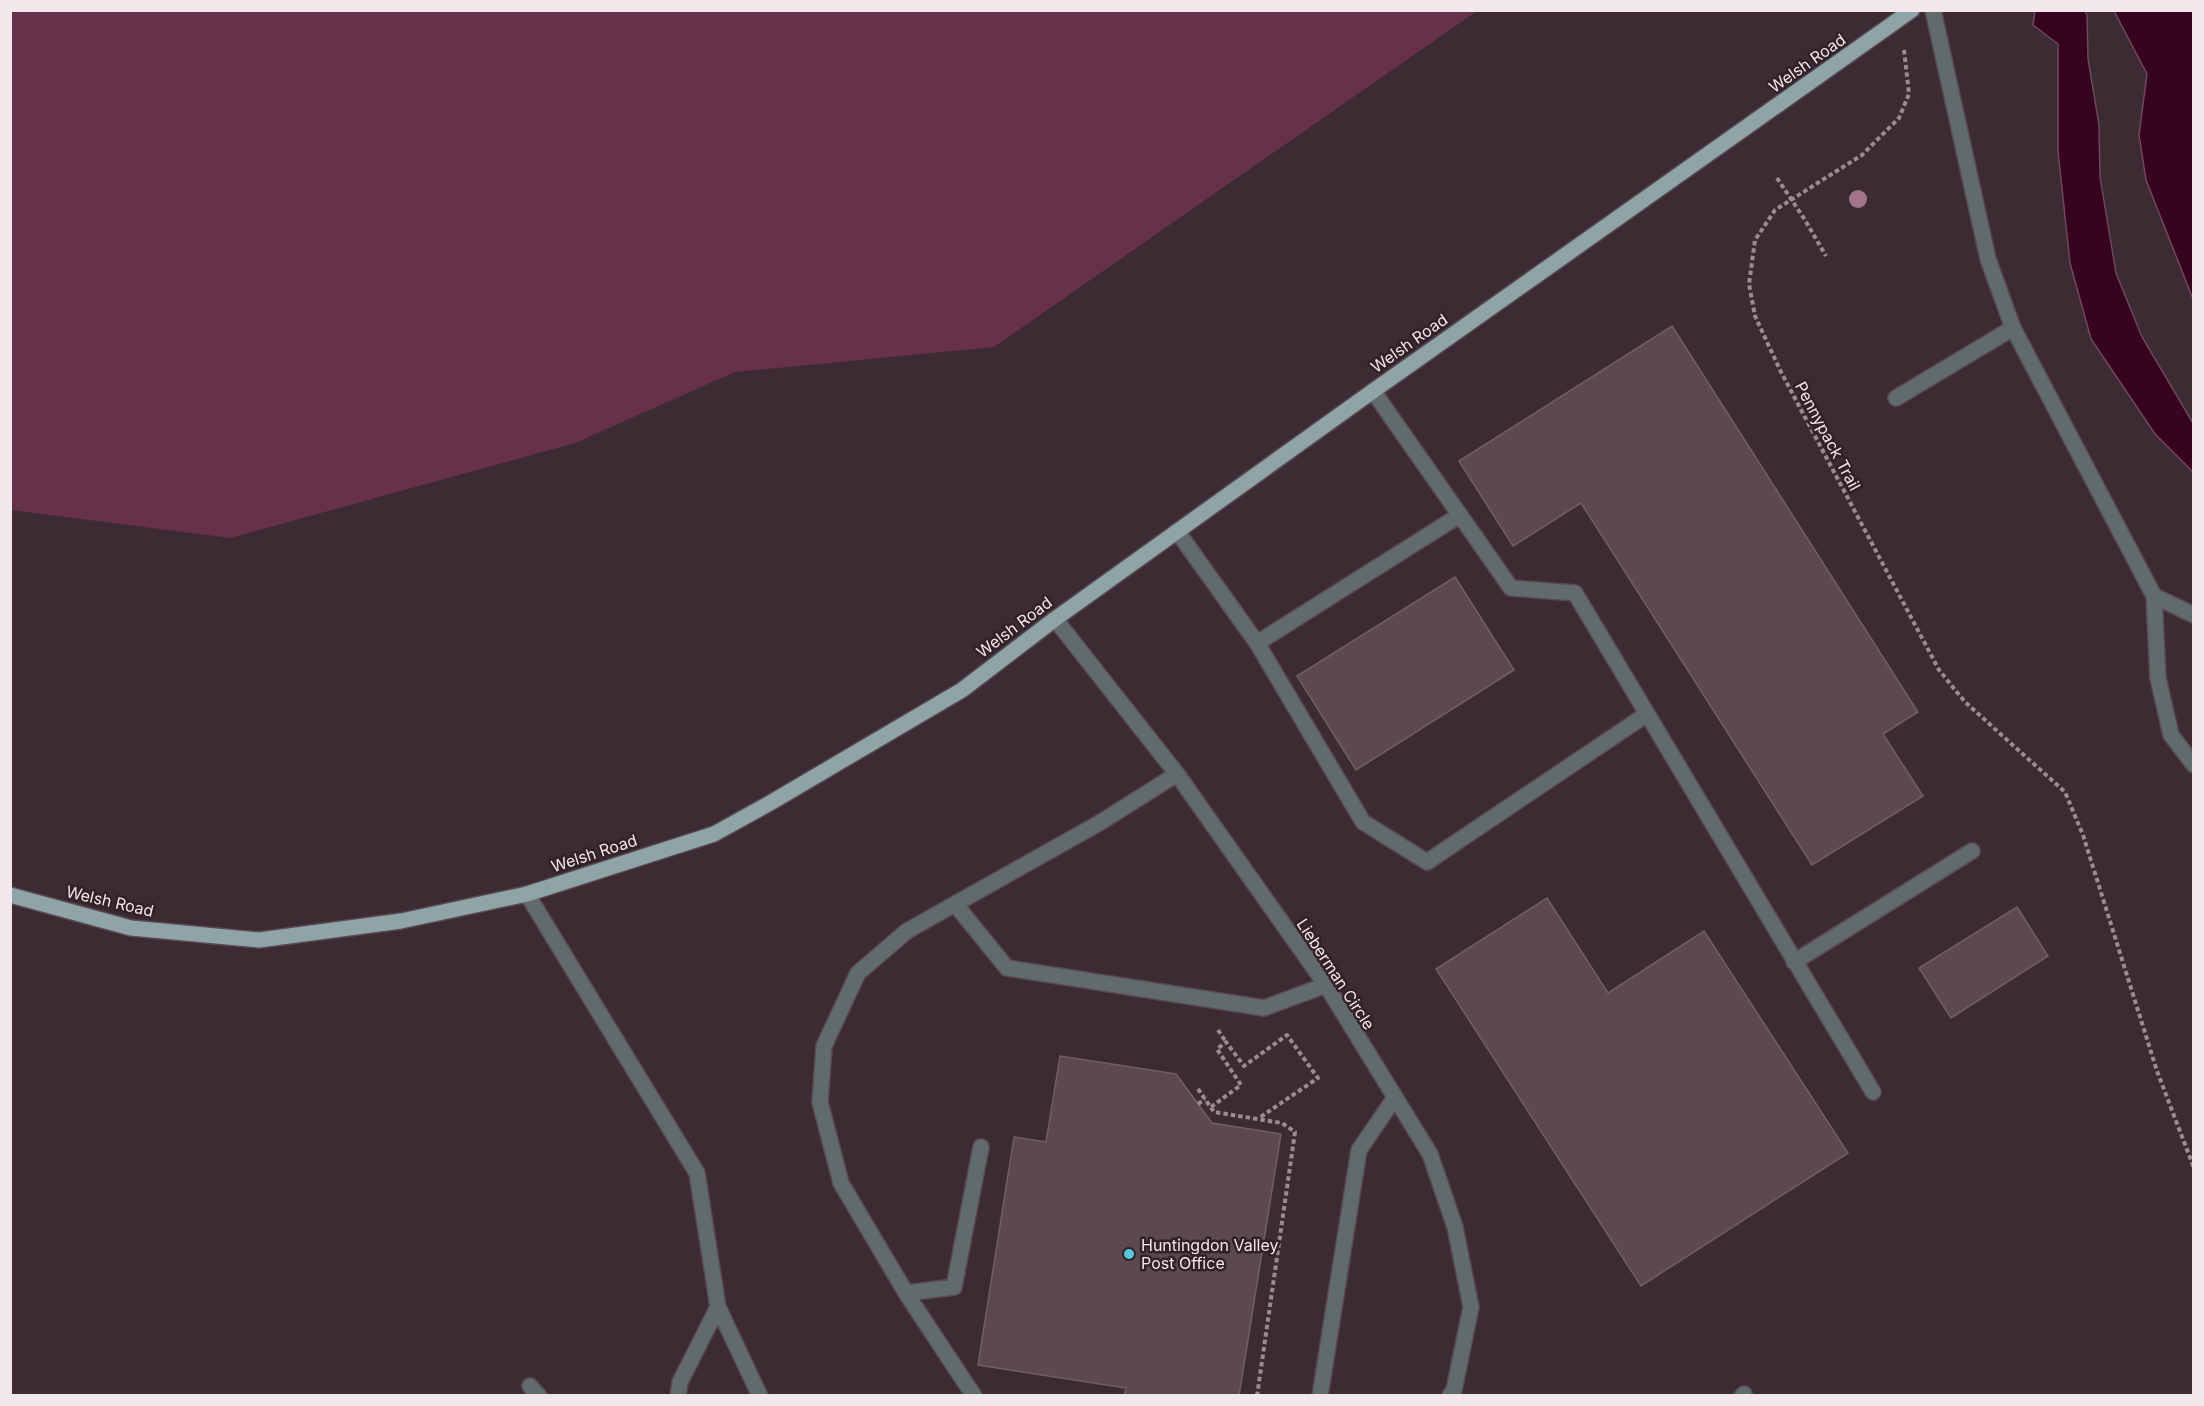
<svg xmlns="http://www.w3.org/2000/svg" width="2204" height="1406" font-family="Inter,sans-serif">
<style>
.green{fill:#673149}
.water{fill:#37041f;stroke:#6f485c;stroke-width:1.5}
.building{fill:#5c4950;stroke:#725e66;stroke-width:1.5}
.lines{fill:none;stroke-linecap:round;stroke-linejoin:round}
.service-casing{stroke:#594950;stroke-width:18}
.minor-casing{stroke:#594950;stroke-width:18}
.primary-casing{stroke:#594950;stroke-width:18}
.path{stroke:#9a8c92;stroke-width:4;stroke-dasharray:4.5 3;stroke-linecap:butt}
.service{stroke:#616b6c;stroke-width:15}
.minor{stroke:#616b6c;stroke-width:15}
.primary{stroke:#8fa4a7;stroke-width:15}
.tree{fill:#a47588}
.poi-dot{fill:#54cadd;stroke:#312128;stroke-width:2}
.labels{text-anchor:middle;stroke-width:5;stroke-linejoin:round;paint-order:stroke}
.street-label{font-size:16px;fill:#f2e7eb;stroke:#312128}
.poi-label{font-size:16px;fill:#f2e7eb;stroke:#312128;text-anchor:start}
</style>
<rect width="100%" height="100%" fill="#3c2b32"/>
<path class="green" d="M11 10H1477V11L994 347 735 372 575 443 230 538 11 510Z"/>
<path class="water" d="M2035 11H2085L2087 15 2088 59 2099 125 2100 177 2116 273 2142 337 2193 423V472L2155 434 2091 339 2070 263 2058 151V44L2033 25Z
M2114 11H2193V299L2146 180 2139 135 2147 74Z"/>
<path class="building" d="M1672 326 1918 712 1883 734 1923 796 1812 865 1581 503 1513 546 1459 461Z
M1455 577 1514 670 1356 770 1297 676Z
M1547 898 1608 993 1704 931 1848 1153 1641 1286 1436 969Z
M2017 907 2048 956 1951 1018 1919 968Z
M1060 1056 1176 1074 1212 1123 1281 1134 1239 1396H1124L1126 1388 978 1365 1014 1137 1046 1142Z"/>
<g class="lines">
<defs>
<path id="service" d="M1933 10 1988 259 2013 328 2154 596 2158 678 2171 735 2194 765
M1373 391 1511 588 1575 593 1873 1092
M1896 398 2013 328
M1177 531 1257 643 1363 822 1427 862 1647 714
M2154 596 2194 615
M1257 643 1460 515
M527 894 697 1173 718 1307 760 1396
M955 904 1007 968 1264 1008 1326 985
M1794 962 1972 851
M906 1293 954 1287 981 1147
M530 1386 539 1396
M678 1396 680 1382 718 1307
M974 1396 906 1293 841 1183 820 1102 824 1046 858 973 907 931 1101 822 1177 774
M1320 1396 1359 1150 1394 1099
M1742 1396 1744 1394"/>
<path id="minor" d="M1055 619 1177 774 1326 985 1430 1154 1455 1227 1471 1307 1454 1390 1450 1396"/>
<path id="primary" d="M10 895 131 928 259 940 401 921 527 894 714 834 770 803 962 690 1055 619 1373 391 1912 10"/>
</defs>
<use href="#service" class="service-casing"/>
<use href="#minor" class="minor-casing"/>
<use href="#primary" class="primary-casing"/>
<path class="path" d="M1904 50 1909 94 1899 118 1862 155 1775 210 1755 240 1749 284 1755 316 1781 372 1939 670 1965 702 2065 792 2083 835 2157 1071 2194 1168
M1777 178 1805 220 1826 256
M1218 1030 1226 1042
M1198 1089 1214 1112 1282 1123 1295 1132 1257 1396
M1198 1104 1205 1099
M1211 1107 1241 1085 1217 1049 1226 1042 1244 1066 1287 1035 1318 1078 1259 1118"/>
<use href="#service" class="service"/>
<use href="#minor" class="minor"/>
<use href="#primary" class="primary"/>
</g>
<circle class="tree" cx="1858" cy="199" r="9"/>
<circle class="poi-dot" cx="1129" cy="1254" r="6"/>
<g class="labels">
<g class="street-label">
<text transform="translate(1807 63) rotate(-35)" y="6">Welsh Road</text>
<text transform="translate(1409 343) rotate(-35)" y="6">Welsh Road</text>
<text transform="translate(1828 436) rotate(62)" y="6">Pennypack Trail</text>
<text transform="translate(1014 627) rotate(-37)" y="6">Welsh Road</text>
<text transform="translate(594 853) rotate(-18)" y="6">Welsh Road</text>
<text transform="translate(110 901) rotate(13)" y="6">Welsh Road</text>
<text transform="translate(1336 974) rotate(57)" y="6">Lieberman Circle</text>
</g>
<g class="poi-label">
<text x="1141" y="1251">Huntingdon Valley<tspan x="1141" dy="18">Post Office</tspan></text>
</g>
</g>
<rect width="2204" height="1406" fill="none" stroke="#f2e7eb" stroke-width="24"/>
</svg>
